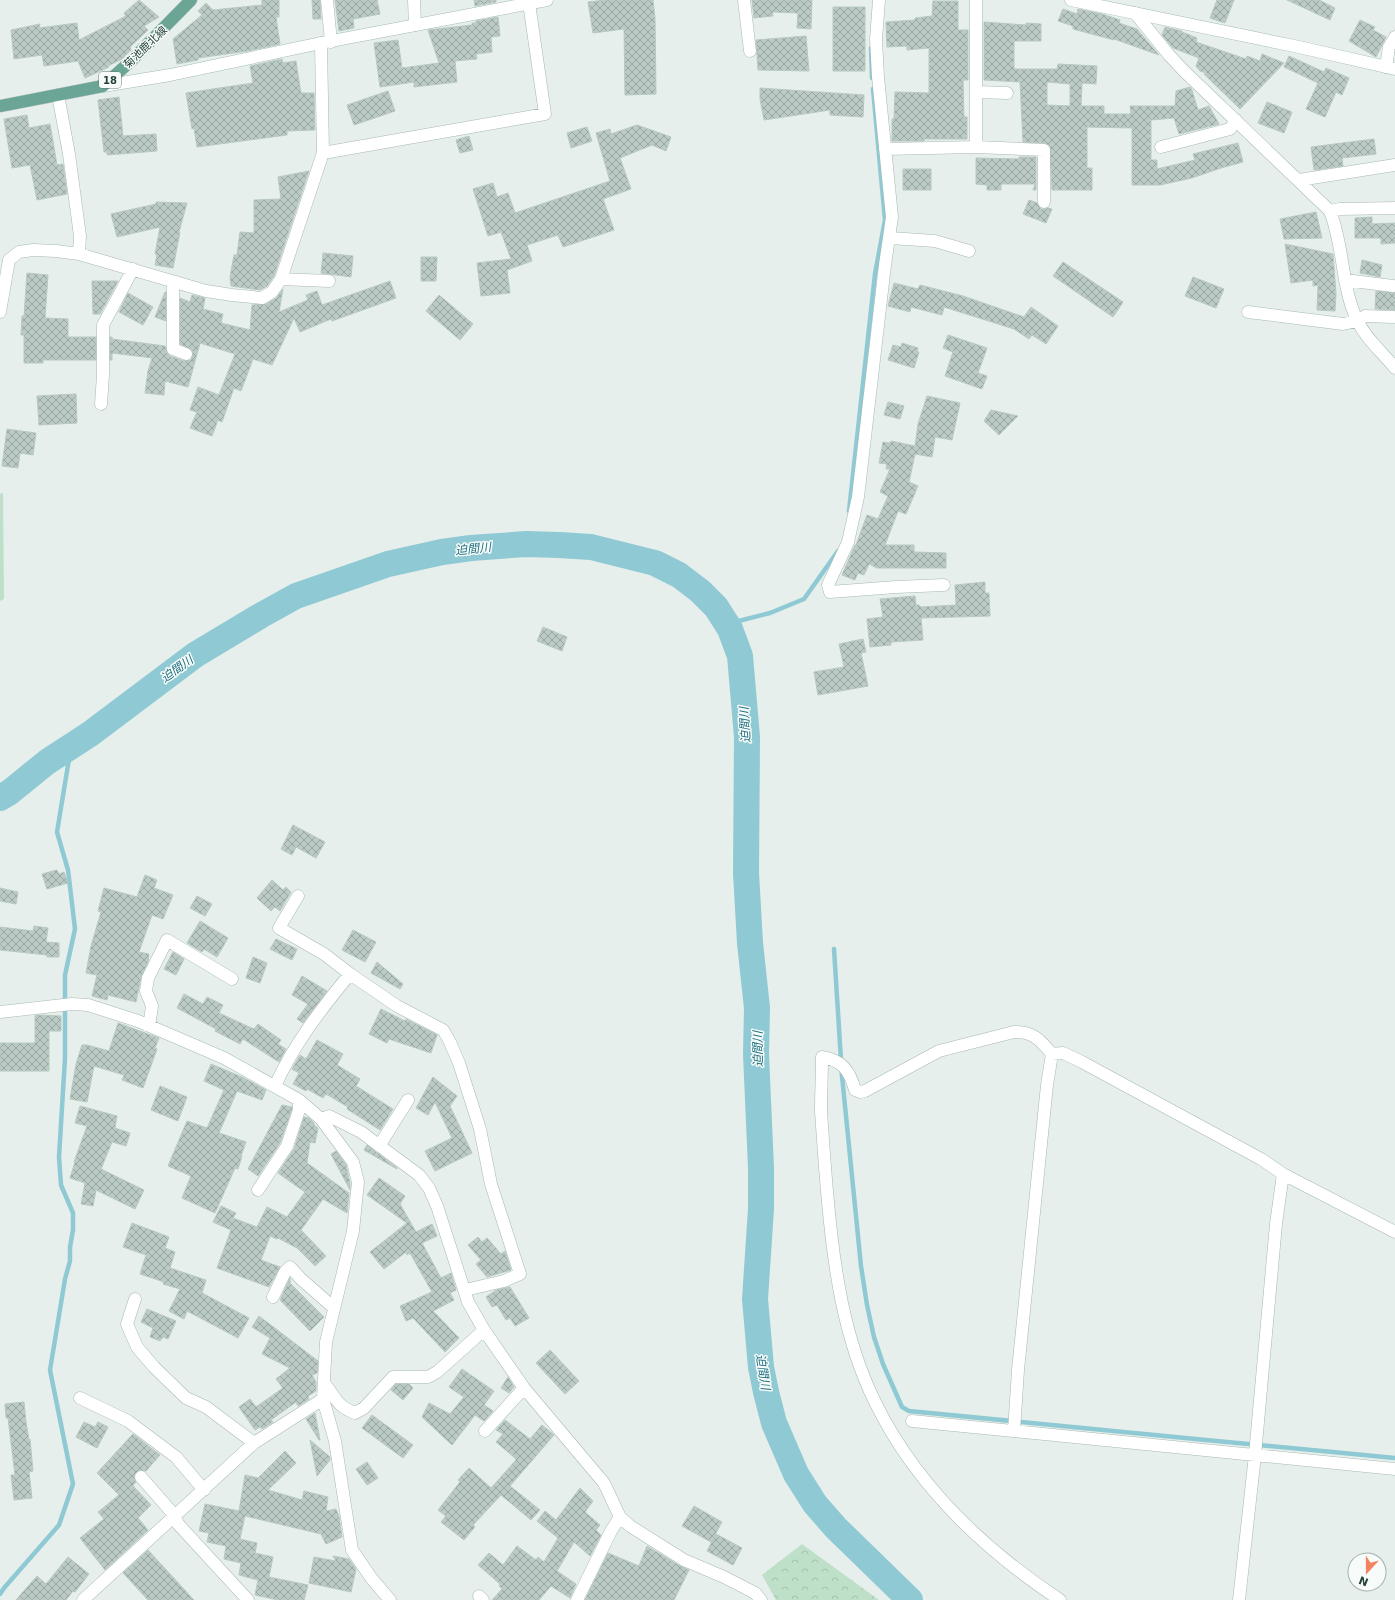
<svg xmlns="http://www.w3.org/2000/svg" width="1395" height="1600" font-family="'DejaVu Sans','Noto Sans JP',sans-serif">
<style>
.grass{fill:#bfe0c8}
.forest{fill:url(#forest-crowns)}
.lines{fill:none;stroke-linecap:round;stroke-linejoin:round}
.stream{stroke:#8ec9d4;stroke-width:4.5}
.river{stroke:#8ec9d4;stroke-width:26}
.building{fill:url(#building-cross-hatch);stroke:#b8c9c2;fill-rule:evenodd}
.street-casing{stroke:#a8b8b2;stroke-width:13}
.secondary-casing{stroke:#a4bbb3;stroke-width:13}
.primary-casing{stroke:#c2cac8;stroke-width:13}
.street{stroke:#fff;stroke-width:12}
.secondary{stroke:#fff;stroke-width:12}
.primary{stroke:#6aa596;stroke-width:12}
.labels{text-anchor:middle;stroke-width:3;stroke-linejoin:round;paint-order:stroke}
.shield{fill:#f7fbf9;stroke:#637a73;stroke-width:1}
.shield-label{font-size:10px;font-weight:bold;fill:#24423a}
.street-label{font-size:11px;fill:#24423a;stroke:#f7fbf9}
.water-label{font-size:12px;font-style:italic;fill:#1c6f80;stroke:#f7fbf9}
</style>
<defs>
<pattern id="forest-crowns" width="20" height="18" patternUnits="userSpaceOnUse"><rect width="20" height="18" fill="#bfe0c8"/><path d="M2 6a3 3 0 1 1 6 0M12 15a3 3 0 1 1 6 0" fill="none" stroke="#a4c1ad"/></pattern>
<pattern id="building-cross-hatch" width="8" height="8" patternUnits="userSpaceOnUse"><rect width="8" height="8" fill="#bbcac4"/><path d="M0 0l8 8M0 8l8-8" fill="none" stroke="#98a6a0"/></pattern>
</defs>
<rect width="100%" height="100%" fill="#e6efeb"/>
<path class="grass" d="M3 493 4 599 0 601V494Z"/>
<path class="forest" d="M802 1544 879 1600H776L762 1575Z"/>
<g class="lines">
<path class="stream" d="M871 48 872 78
M849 511 875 274 885 220 873 89
M727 624 770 613 804 599 838 551
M834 949 842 1076 861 1266 867 1305 874 1337 883 1364 902 1407 909 1411C1071 1428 1233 1442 1395 1458
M0 1594 4 1588 59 1525 73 1484 50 1370 65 1279 70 1261V1247L73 1230V1213L61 1185 59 1157 65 1058V975L75 929 68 870 57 832 71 747"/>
<path class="river" d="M0 798 10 792 47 762 90 734 195 655 260 616 296 596 388 564 442 552 471 548 526 544 559 545 591 547 655 563 679 575 700 591 716 607 730 629 740 656 747 737 746 873 750 943 757 1008 756 1054 761 1168V1209L755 1299 761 1367 766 1392 774 1423 796 1474 815 1504 836 1528 910 1600"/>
</g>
<path class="building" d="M139 0 159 17 144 26 148 30 130 47 131 50 122 59 108 66 109 67 85 78 78 61 44 66 42 55 14 59 11 30 40 24 39 28 77 23 79 40 126 16 124 13Z
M262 0H279V17H276L280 44 248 51 198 58V60L177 64 173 39 202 15 198 11 206 3 213 10 262 5Z
M312 0H320L321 19H313Z
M335 0H377L380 14 353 19 354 28 339 31Z
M474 0H496V2L475 6Z
M605 0H653L655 18 656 94 625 95 624 29 593 33 588 2Z
M752 0H812L811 29 797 28 798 13 772 12 773 16 754 18Z
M1217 0H1234L1225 23 1210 18Z
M1287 0H1319L1335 8 1330 20Z
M933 1H958V30H968V80H963L964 117H967V139H924V141H892V119H894L895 92 929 93V48L907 50V46L887 47 886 22 915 20V18L932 16Z
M833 7H865V71H833Z
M1063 9 1077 14 1078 9 1102 14 1120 20 1119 23 1137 29 1159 55 1114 39V40L1073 29V26L1058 21Z
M498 17 500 36 491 37 492 52 476 54 477 59 455 61 457 82 414 87V82L380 87 374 43 398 40 402 68 439 63 428 30 472 25V23H476V21Z
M1360 20 1375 27 1373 30 1386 37 1376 57 1349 41Z
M984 22 1026 25V23L1041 24V41H1014V69H1057L1058 64 1097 66 1096 84 1082 83 1081 106H1104V114H1131L1130 106H1175L1176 91 1190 87 1192 90 1198 110 1209 106 1219 124 1179 134 1174 118 1151 120V160H1157V169L1195 160 1193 154 1238 143 1243 162 1221 168 1192 178 1160 185H1132V128L1087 127V168H1092V190H1052L1050 146 1045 143 1023 142 1020 82 984 80ZM1047 82 1070 84V106L1047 105Z
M1165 27 1182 31V32L1197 38 1196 42 1246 59 1247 56 1260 61 1262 54 1284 63 1240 109 1204 74H1209L1200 71 1196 66 1199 58 1173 48 1162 35Z
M806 36 809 71 758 70 756 40Z
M1289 56 1324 72 1326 68 1349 78 1342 95 1336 92 1325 117 1306 109 1318 83 1284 67Z
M282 59 283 63 296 61 301 93H314L315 130 287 131V135L197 147 194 128 192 129 186 93 253 83 250 66Z
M760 88 864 95 863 117 830 115V110L764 120 760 99Z
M388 91 395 111 354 125 347 105Z
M119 97 123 136 156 134 157 151 107 155V152H104L98 100Z
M1267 102 1292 112 1284 133 1258 123Z
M27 115 29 128 50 124 57 165 63 164 67 194 37 200 30 165 12 168 4 119Z
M637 125 671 137 666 151 652 145 620 158 631 189 603 199 614 230 563 247 558 235 527 245 532 261 507 270 510 293 481 296 477 263 511 259 501 232 488 236 473 189 493 183 497 197 508 193 515 213 610 181 596 133 610 129 611 134Z
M587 127 592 141 571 148 567 133Z
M469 136 473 150 460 153 456 140Z
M1374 139 1376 154 1342 158 1343 166 1314 170 1311 147Z
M1019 157H1036V190H1033L1035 184H1001V190H987V185L976 184V158L1019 159Z
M903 169H931V190H903Z
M309 171 274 276 267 286 260 290 231 286 230 277 234 255H237L240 232 254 233V200L281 199 278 177Z
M1029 200 1037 203 1041 209H1044L1048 208 1052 209 1046 223 1023 214Z
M156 202 187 203 179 232H180L173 268 155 265 157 255 155 254 160 227 117 237 111 214 156 204Z
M1316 212 1322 238 1284 239 1280 219Z
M1372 217V224L1395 223V243L1381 244V238H1355V218Z
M1285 244 1333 254 1336 294 1335 311 1317 310 1318 285 1313 286V280L1291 283Z
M323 253 353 256 351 277 321 273Z
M421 257H437L436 281H421Z
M1362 260 1382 265 1380 277 1360 273Z
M1063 262 1123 302 1113 317 1053 276Z
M27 273 48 275 45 318 68 319V337H96V360H43V363H24V335H21L22 316H24Z
M1193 277 1224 289 1216 308 1185 296Z
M92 281H118L100 314H93Z
M390 281 396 298 332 321 331 319 300 332 294 318 272 365 253 359 241 391 234 388 222 422 218 420 212 436 190 428 197 412 190 410 198 387 219 395 235 354 200 343 188 387 165 381 164 395 145 393 148 371 152 358 112 353V360H110V337H112V339L165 346 167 353 170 356 184 361 191 360 193 353 192 350 180 344V298L190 302 192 295 205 298 203 309 223 314 221 323 250 330 252 305 266 304 276 298 283 289 279 312 308 300 306 295 317 291 322 305Z
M894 283 918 289 920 285 963 296 1024 317 1031 307 1058 326 1046 344 1032 335 1029 339 1014 329 944 307 942 315 911 307 910 312 888 306Z
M1376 291 1395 293V310L1375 309Z
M165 292H166V321L155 317Z
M128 293 153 307 143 325 119 312Z
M439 295 473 324 460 340 426 311Z
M948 335 987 348 978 373 987 376 982 389 945 376 953 352 943 348Z
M902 343 918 348 917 352H919L914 368 888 360 893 345 901 347Z
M76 394 77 423 39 425 37 396Z
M927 396 960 403 952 440 935 437 932 457 915 454 909 482 918 486 906 514 898 511 885 545H914V552L946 553V568H877L869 564 864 575 858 573 855 580 842 575 855 545H856L867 515 878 519 888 496 880 492 890 469H886L887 464 879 463 883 442 890 443 891 441 915 446 918 424Z
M888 402 904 406 900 419 884 415Z
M991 410 1018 416 999 435 984 421Z
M7 429 36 433 33 455 20 453 18 468 2 466Z
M985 582V593H989L990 616 921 618 923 640 891 642V645L870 647 867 619 883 617 880 599 915 596 916 605H919L920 607 956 605 955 585Z
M543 627 567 637 562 651 537 641Z
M863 639 866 652 861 653 868 686 818 695 814 672 844 667 839 644Z
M293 825 325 842 316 858 296 847 292 855 281 849Z
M57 870 59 874 64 872 68 883 47 889 42 874Z
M145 875 157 880 154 888 173 895 163 919 152 915 139 952 149 954 148 962 141 977 136 1002 108 995 107 1000 92 996 97 975 86 973 91 946 101 912 98 911 104 888 137 897Z
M272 880 283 890 286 887 291 892 280 911 275 907 271 911 257 898Z
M0 888 18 892 16 904 0 901Z
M197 896 212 904 205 916 190 908Z
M200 921 228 938 217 957 204 949 202 952 187 943Z
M34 926 48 928 46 942 59 943V957H47V955L0 950V927L33 931Z
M353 930 376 942 365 962 342 950Z
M276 939 297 949 292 960 270 949Z
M173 952 184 959 176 975 164 969Z
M253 957 267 963 260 983 246 978Z
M377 962 403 984 400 989 371 973Z
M302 976 327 991 303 1023 297 1019 308 1004 292 995Z
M184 994 203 1004 207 997 223 1005 219 1013 254 1029 258 1024 281 1040 278 1044 286 1049 279 1062 243 1039 240 1044 215 1031 216 1029 177 1008Z
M381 1009 405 1021 406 1019 437 1035 431 1053 389 1039 387 1043 369 1034Z
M37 1015 61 1016V1031H49V1071H0V1043H35V1016Z
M118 1023 159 1038 155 1048 157 1049 143 1088 122 1080 124 1075 94 1066 87 1102 70 1099 76 1064 82 1045H87L109 1051Z
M317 1040 343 1054 337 1065 360 1079 356 1086 393 1109 380 1130 347 1109 348 1107 326 1094 323 1098 307 1089 306 1091 293 1084 299 1073 292 1069 300 1055 306 1059Z
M211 1064 242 1077 266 1090 262 1100 237 1091 219 1133 246 1142 241 1156H242L238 1169 235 1168 215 1213 182 1198 191 1176 168 1166 187 1121 207 1128 224 1090 204 1081Z
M433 1077 457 1096 450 1106 472 1153 435 1171 425 1151 452 1138 435 1102 428 1115 416 1108Z
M160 1086 187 1097 178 1121 151 1110Z
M282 1105 292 1107V1109L280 1143 258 1176 248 1169Z
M80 1106 117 1116 115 1128 130 1133 126 1146 112 1142 101 1169 144 1190 135 1209 96 1190 93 1206 81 1204 85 1183 70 1178 75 1162H74L87 1126 75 1123Z
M304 1117 309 1118 314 1123V1125L318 1128 315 1143 310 1142 307 1163 349 1193 347 1213 323 1199 301 1230 326 1256 315 1266 297 1248 278 1238 277 1239 270 1236 261 1260 280 1267 269 1287 217 1268 231 1230 213 1222 221 1206 236 1213 233 1218 257 1227 267 1207 287 1217 305 1192 278 1173 294 1149Z
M367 1145 397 1168V1169L364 1150Z
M336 1151 346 1165 350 1183V1190L331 1154Z
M379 1178 405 1196 400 1204 416 1232 432 1224 437 1236 422 1243 441 1278 451 1273 456 1290 450 1293 454 1300 433 1311 459 1338 445 1352 413 1318 406 1321 400 1306 432 1292 410 1253 407 1255 406 1252 384 1269 370 1252 407 1223 367 1195Z
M132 1223 169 1237 165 1248 175 1252 170 1268 206 1280 202 1293 249 1318 238 1338 187 1311 184 1319 169 1311 180 1289 163 1284 164 1282 140 1274 146 1255 123 1247Z
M478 1237 482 1242 487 1238 501 1254 505 1251 511 1270 487 1277 476 1264 481 1260 468 1245Z
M290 1278V1283L324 1317 310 1331 280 1300Z
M510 1287 529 1318 515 1326 510 1318 506 1320 497 1305 492 1307 486 1297 496 1290Z
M147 1309 176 1321 168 1339 163 1337 160 1341 150 1337 153 1328 141 1322Z
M259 1316 318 1361 317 1373 312 1375 316 1382V1391L308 1396 309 1399 298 1406 296 1402 271 1420 273 1422 262 1429 260 1427 255 1430 239 1407 250 1399 256 1407 283 1388 276 1379 290 1368 262 1354 270 1338 252 1327Z
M550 1350 579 1381 565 1394 536 1363Z
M462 1369 494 1391 484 1405 493 1411 484 1421 475 1415 452 1445 422 1417 429 1403 450 1414 464 1397 449 1387Z
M508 1377 514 1387 509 1393 501 1388Z
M396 1384H409L413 1388 403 1400 391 1390Z
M24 1402 26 1422 29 1440 30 1439 33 1471 29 1472 32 1498 14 1500 11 1475H15L8 1418H6L5 1404Z
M315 1413 320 1440H319L306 1419Z
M372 1415 413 1445 403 1458 362 1428Z
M505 1420 530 1439 542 1425 554 1435 510 1486 540 1510 531 1520 501 1495 473 1525 475 1527 464 1540 441 1522 446 1516 438 1510 460 1482 458 1480 469 1468 491 1488 516 1460 515 1458 496 1442 503 1434 496 1430Z
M84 1422 95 1427 98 1422 108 1427 97 1448 76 1437Z
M133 1434 160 1455 146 1471 139 1470 134 1475 136 1482 133 1485 134 1487 151 1505 138 1518 148 1530 105 1570 80 1538 104 1519 98 1512 119 1495 97 1473Z
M310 1440 330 1457V1460L317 1476Z
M285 1451 296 1463 268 1490 302 1500 304 1491 328 1497 326 1511 336 1509 339 1516 342 1537 326 1544 321 1534 245 1516 240 1539 257 1543 255 1553 273 1557 269 1577 308 1585 304 1600H278L255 1595 258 1580 239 1575 241 1563 224 1559 226 1546 207 1542 209 1533 199 1531 205 1504 239 1511 245 1475 258 1478Z
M367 1462 378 1478 367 1485 356 1469Z
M580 1488 593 1501 585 1512 600 1525 596 1530 601 1535 590 1556 574 1542 557 1571 576 1584 570 1598 551 1586 539 1600H492L502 1589 499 1586 500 1584 478 1565 489 1553 503 1565 517 1546 536 1560 538 1557 544 1562 558 1538 537 1521 545 1511 556 1520Z
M694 1506 722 1522 711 1542 682 1526Z
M716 1534 742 1548 733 1565 707 1551Z
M647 1546 680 1566 689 1570 674 1600H585L608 1553 639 1566Z
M148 1550 194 1600H148L123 1573Z
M333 1556 349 1559 356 1569 351 1592 309 1583 314 1557 336 1561Z
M68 1557 89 1574 75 1592 73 1591 66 1600H16L37 1576 46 1584Z"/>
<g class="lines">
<defs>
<path id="street" d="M327 0 331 42
M414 0 415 25
M744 0 750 51
M879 0 876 39 878 77 892 217 885 265 858 497 848 542 828 585 830 592 896 587 944 585
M976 0V147
M1135 13 1169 55 1184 71 1330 211C1344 246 1341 286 1357 320 1366 339 1382 352 1395 368
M1386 67 1389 47 1395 37
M976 92 1007 93
M58 95 69 154 80 236 79 254
M1161 147 1230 129 1236 120
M885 149 976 147 1044 150V202
M323 153 545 114 529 3
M1299 180 1395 165
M1330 211 1340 209 1395 208
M890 238 935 241 969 251
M281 279 329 281
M1345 280 1393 286
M176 282 173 286V349L186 354
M0 312 9 260 19 252 33 250 56 251 79 254 206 291 232 295 262 298 272 292 281 279 323 153 321 43
M1248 312 1343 324 1357 321 1365 316 1393 317
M101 404 103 375V325L133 269
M298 896 279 928 324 954 350 974 397 1006 443 1030 449 1040 459 1063 480 1129 491 1184 520 1274 504 1281 465 1290
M0 1012 72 1004 88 1005 138 1021 224 1058 299 1100 321 1119 353 1162 358 1182 353 1231 326 1342 323 1399 335 1441 352 1550 372 1579 390 1600
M147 1025 150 1020 152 1006 146 991 148 978 167 940 232 979
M1052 1054 1063 1053 1082 1062 1261 1159 1283 1174 1395 1232
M275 1086C294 1044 321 1009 350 974
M321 1119 329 1116 361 1132 419 1175 429 1188 437 1206 468 1302 484 1330 524 1388 604 1483 620 1517 630 1526 684 1560 724 1577 755 1593 761 1600
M379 1146 408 1100
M258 1190 287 1146 299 1110V1100
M273 1297 285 1272 290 1267 301 1279 334 1308
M135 1299 127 1324 137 1347 154 1367 186 1398 206 1407 254 1443
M324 1383C336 1397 336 1406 355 1413L364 1408 393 1377H428L437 1372 484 1330
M80 1398 128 1421 176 1457 204 1490
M912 1421 1395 1469
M485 1431 524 1388
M1014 1431 1018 1370 1047 1085 1052 1054C1040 1040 1033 1031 1014 1032L939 1051 865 1091 860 1092 855 1090C850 1072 843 1060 822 1057 822 1075 821 1093 821 1111 823 1141 825 1171 828 1202 834 1269 844 1338 874 1400 914 1483 983 1549 1060 1600
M141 1477 175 1516 178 1524 248 1600
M479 1596 483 1600
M83 1600 254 1443 323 1399
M577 1600 611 1531 620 1517
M1239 1600 1255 1455 1276 1224 1283 1174"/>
<path id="secondary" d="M1071 0 1299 47 1395 69
M103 86 170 75 321 43 547 0"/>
<path id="primary" d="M0 106 103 86 132 60 191 0"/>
</defs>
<use href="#street" class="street-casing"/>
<use href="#secondary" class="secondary-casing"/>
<use href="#primary" class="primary-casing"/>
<use href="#street" class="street"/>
<use href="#secondary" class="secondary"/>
<use href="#primary" class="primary"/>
</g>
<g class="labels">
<rect class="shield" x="99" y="72" width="22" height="16" rx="3"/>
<g class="shield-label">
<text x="110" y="84">18</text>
</g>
<g class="street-label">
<text transform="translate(145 47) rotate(-44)" y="4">菊池鹿北線</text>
</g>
<g class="water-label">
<text transform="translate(473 549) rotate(-6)" y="4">迫間川</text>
<text transform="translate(177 669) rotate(-36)" y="4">迫間川</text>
<text transform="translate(745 725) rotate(-93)" y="4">迫間川</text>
<text transform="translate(758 1049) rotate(-91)" y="4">迫間川</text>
<text transform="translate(763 1372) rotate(81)" y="4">迫間川</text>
</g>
</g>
<g transform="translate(1367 1572) rotate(201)"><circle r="19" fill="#f7fbf9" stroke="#a3b1ad"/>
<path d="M0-3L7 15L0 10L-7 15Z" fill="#f4845f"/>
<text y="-6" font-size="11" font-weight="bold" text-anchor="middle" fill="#24423a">N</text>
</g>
</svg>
